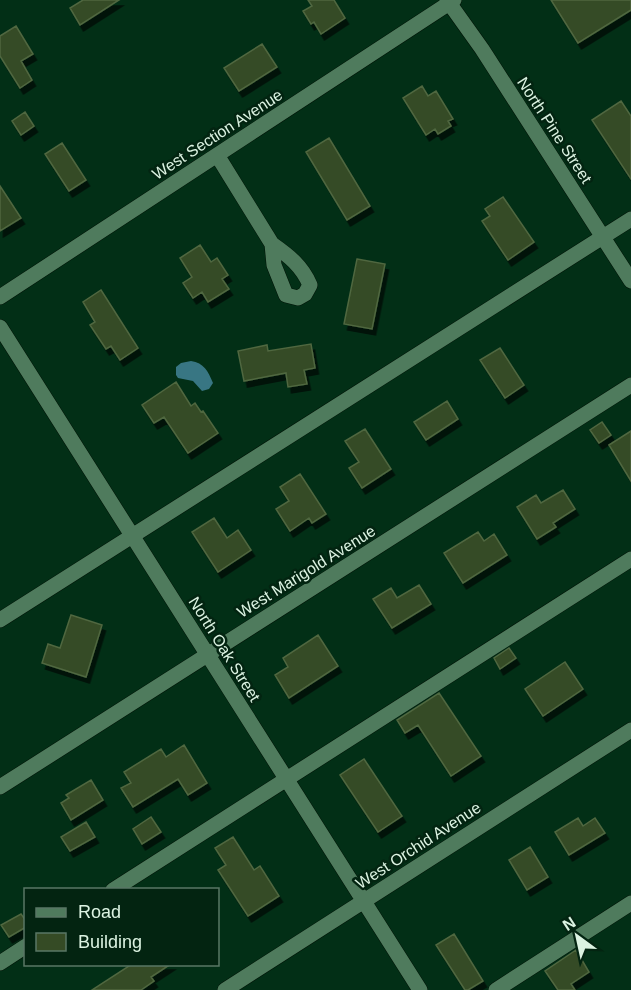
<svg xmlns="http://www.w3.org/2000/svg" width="631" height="990" font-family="Helvetica,sans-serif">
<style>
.water{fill:#387683}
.building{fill:#354b25;stroke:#506740;stroke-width:1.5;filter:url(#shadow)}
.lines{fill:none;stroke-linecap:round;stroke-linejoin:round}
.minor-casing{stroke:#011407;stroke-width:16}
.minor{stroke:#4f7b5d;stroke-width:15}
.labels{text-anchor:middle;stroke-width:5;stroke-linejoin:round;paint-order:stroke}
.street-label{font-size:16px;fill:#dcf3e2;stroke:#032411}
</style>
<defs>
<filter id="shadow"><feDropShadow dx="3.5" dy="6" stdDeviation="0" flood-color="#0009"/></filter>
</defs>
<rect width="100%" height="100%" fill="#022f16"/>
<path class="water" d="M191 361C204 363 208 371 213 383L209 389 202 391 193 381 178 378 176 375V367L181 363Z"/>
<path class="building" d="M83 0H119L80 25 70 8Z
M308 0H334L345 18 321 34 314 22 311 24 303 11 312 6Z
M551 0H631V10L578 43Z
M16 26 33 54 21 61 32 80 20 88 0 56V36Z
M262 44 277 67 239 91 224 68Z
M422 86 428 96 436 91 453 119 448 121 451 126 438 134 435 129 426 135 403 98Z
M621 101 631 116V179L592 120Z
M25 112 34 126 21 135 12 121Z
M329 138 370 206 347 220 306 152Z
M62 143 86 180 69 191 45 154Z
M0 186 21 218 0 231Z
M503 197 534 242 508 260 482 221 490 216 485 209Z
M200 245 211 262 217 258 228 275 222 279 229 289 208 302 202 292 193 298 183 283 192 277 180 258Z
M357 259 385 264 372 329 344 324Z
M101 290 138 348 120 360 111 346 106 349 90 325 95 322 83 302Z
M311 344 315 368 304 370 307 384 288 387 286 373 244 381 238 351 267 345 268 351Z
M500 348 524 385 505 398 480 360Z
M176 382 191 406 195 403 201 412 203 411 218 433 188 453 164 417 154 423 142 405Z
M447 401 458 419 426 440 414 422Z
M602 422 611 435 599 443 590 430Z
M365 429 391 469 362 488 349 468 359 462 345 441Z
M631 431V481L609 445Z
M300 474 326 514 312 523 309 518 290 531 276 509 289 501 280 487Z
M563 490 575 509 553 523 556 527 537 539 517 507 536 495 541 503Z
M214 518 227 538 238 530 251 550 218 572 192 532Z
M478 532 484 541 494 534 507 555 463 583 444 553Z
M419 585 431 604 392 628 373 599 391 588 397 598Z
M71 615 102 625 86 677 42 663 48 644 60 648Z
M318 635 338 666 289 698 275 675 288 667 283 658Z
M509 648 516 658 500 669 494 658Z
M565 662 583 689 543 716 525 689Z
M439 693 481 756 451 776 418 725 405 733 397 720Z
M184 745 207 783 188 795 178 779 133 807 121 788 131 783 124 772 161 749 166 757Z
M364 759 402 816 378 832 340 775Z
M91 780 103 800 71 820 61 803 69 798 66 795Z
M151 817 161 832 142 844 133 829Z
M578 818 583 826 595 818 605 833 569 855 555 832Z
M86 822 95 837 70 851 61 837Z
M233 837 254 870 260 866 279 896 248 916 218 870 226 865 215 848Z
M530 847 548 877 527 890 509 860Z
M21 914 26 921V927L9 937 1 925Z
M454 934 483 981 468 990H465L436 945Z
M576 950 589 972 571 984 575 990H558L545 971Z
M132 964H171L151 977 154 981 141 990H92Z"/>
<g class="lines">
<defs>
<path id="minor" d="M447 0 482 49 631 281
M217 155 272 244
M272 244C289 256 302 266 310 285L305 294 298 298 286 295 274 265Z
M0 297 454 0
M0 327 420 990
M0 620 631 219
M0 787 631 385
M113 890 631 559
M0 963 26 946
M225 990 631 730
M496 990 631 903"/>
</defs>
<use href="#minor" class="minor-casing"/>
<use href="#minor" class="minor"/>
</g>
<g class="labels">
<g class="street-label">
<text transform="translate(555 130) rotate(57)" y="6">North Pine Street</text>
<text transform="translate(217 134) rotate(-33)" y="6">West Section Avenue</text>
<text transform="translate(306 571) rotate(-32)" y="6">West Marigold Avenue</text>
<text transform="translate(225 649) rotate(58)" y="6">North Oak Street</text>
<text transform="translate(418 845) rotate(-33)" y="6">West Orchid Avenue</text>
</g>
</g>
<rect x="24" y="888" width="195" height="78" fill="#032411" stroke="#5a7765" stroke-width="1.5"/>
<rect x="36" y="908" width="30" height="9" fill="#4f7b5d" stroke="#5a7765" stroke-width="1.5"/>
<text x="78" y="918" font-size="18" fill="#dcf3e2">Road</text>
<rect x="36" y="933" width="30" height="18" fill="#354b25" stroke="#5a7765" stroke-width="1.5"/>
<text x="78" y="948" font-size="18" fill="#dcf3e2">Building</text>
<g transform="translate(577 936) rotate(327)" stroke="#032411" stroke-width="4.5" paint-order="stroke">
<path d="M0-4.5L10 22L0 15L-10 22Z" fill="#dcf3e2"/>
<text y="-9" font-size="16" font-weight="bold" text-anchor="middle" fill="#dcf3e2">N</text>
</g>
</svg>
